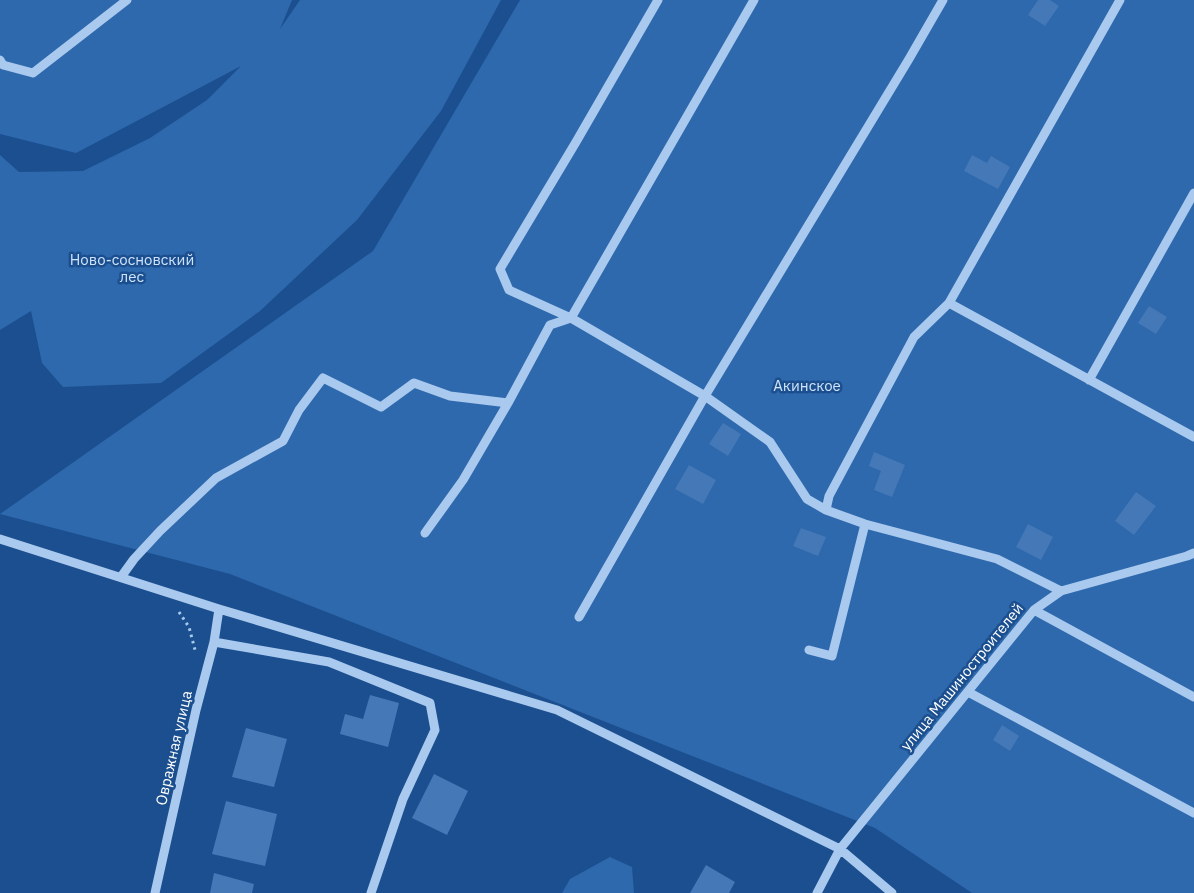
<svg xmlns="http://www.w3.org/2000/svg" width="1194" height="893" font-family="'IBM Plex Sans',sans-serif">
<style>
.green{fill:#2e69ad}
.building{fill:#4478b7}
.lines{fill:none;stroke-linecap:round;stroke-linejoin:round}
.path{stroke:#a9c9ee;stroke-width:3;stroke-dasharray:2.5 4;stroke-linecap:butt}
.minor{stroke:#a9c9ee;stroke-width:9}
.labels{text-anchor:middle;stroke-width:5;stroke-linejoin:round;paint-order:stroke}
.park-label{font-size:15px;fill:#cfe3fa;stroke:#1b4f8f}
.street-label{font-size:15px;fill:#fff;stroke:#1b4f8f}
</style>
<rect width="100%" height="100%" fill="#1b4f8f"/>
<path class="green" d="M0 0H292L280 29 300 0H501L441 111 357 220 260 311 161 383 63 387 42 363 31 311 0 330V155L19 172 83 171 150 138 207 100 241 66 76 153 0 134Z
M520 0H1194V893H972L875 828 230 574 0 514 373 251Z
M610 857 632 867 634 893H562L570 879Z"/>
<path class="building" d="M1038 0H1050L1059 6 1045 26 1028 15Z
M972 155 987 163 991 156 1010 167 998 189 964 171Z
M1149 306 1167 317 1156 334 1138 323Z
M723 423 741 434 728 456 709 444Z
M874 452 905 465 892 497 874 490 881 471 869 466Z
M689 465 716 480 703 504 675 489Z
M1136 492 1156 506 1134 535 1115 521Z
M1028 524 1053 537 1041 560 1016 547Z
M801 528 826 537 818 556 793 546Z
M370 695 399 703 388 747 340 734 345 714 363 719Z
M1002 725 1019 736 1010 751 993 740Z
M246 728 287 739 274 787 232 777Z
M434 774 468 791 447 835 412 818Z
M226 801 277 814 265 866 212 854Z
M706 865 735 882 729 893H690Z
M214 873 254 884 252 893H210Z"/>
<g class="lines">
<path class="path" d="M179 612 189 627 195 650"/>
<path class="minor" d="M658 0 576 142 500 269 509 290 571 318 705 396 770 442 807 499 826 510 865 524 997 559 1061 591
M0 60 3 65 33 73 127 0
M949 303 1194 437
M1089 380 1194 193
M826 510 829 496 914 337 949 303 1120 0
M425 533 463 480 508 403
M0 539 219 609 557 710 840 849 892 893
M121 577 134 559 160 531 216 478 283 441 299 410 323 378 381 407 414 383 450 396 508 403 550 325 571 318 754 0
M1034 610 1194 697
M579 617 705 396 909 59 943 0
M214 642 329 662 430 703 435 730 403 799 371 893
M809 650 832 656 865 524
M968 692 1194 813
M155 893 196 710 214 642 219 609
M817 893 840 849 1034 610 1061 591 1187 556 1194 553"/>
</g>
<g class="labels">
<g class="park-label">
<text x="132" y="265">Ново-сосновский<tspan x="132" dy="17">лес</tspan></text>
<text x="807" y="391">Акинское</text>
</g>
<g class="street-label">
<text transform="translate(962 677) rotate(-51)" y="5">улица Машиностроителей</text>
<text transform="translate(174 748) rotate(-77)" y="5">Овражная улица</text>
</g>
</g>
</svg>
